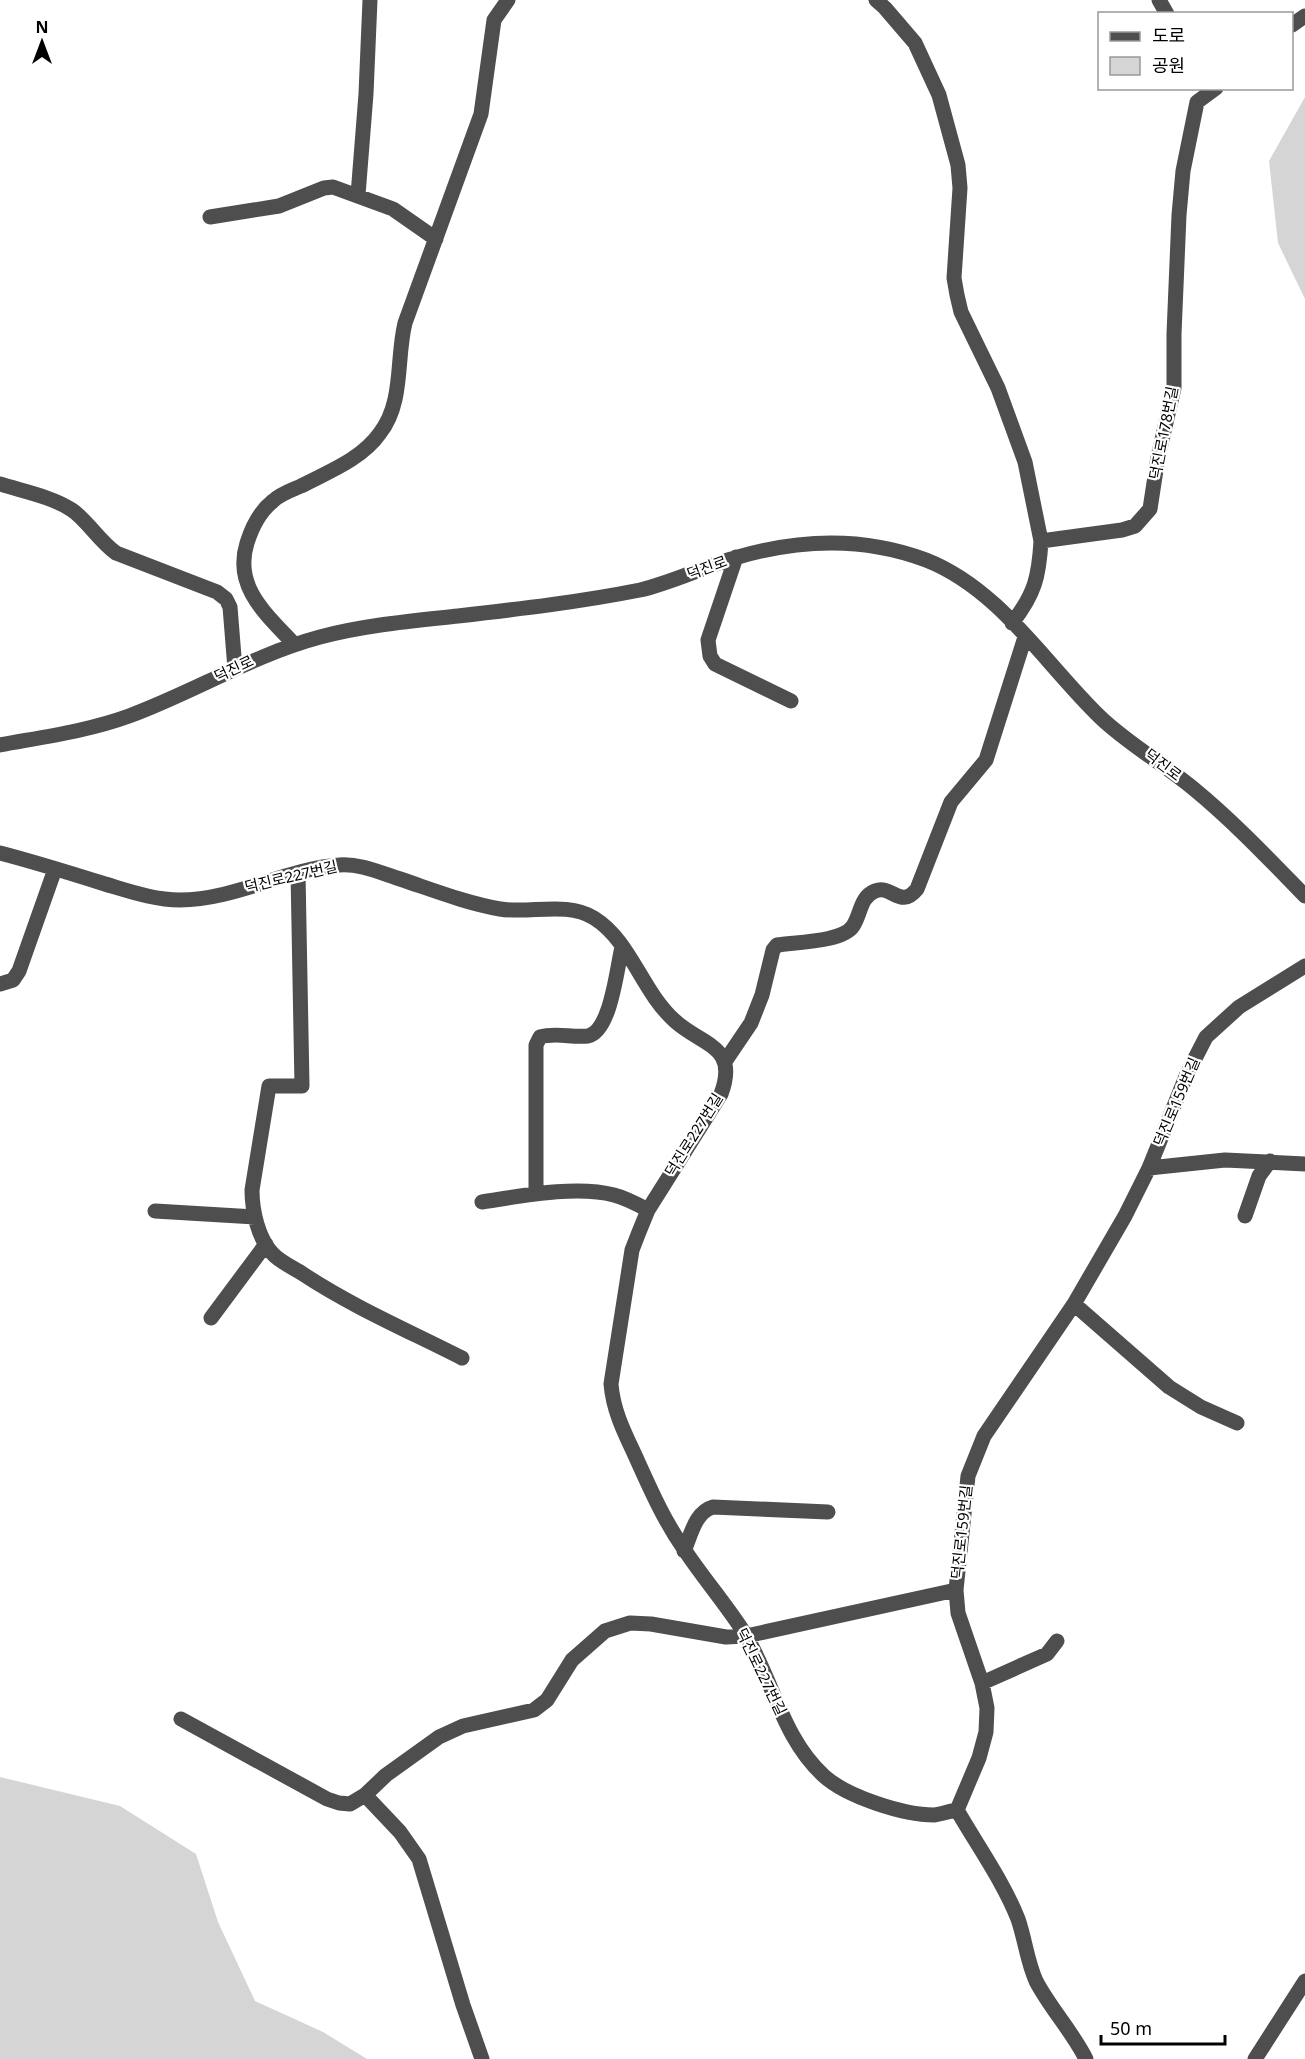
<svg xmlns="http://www.w3.org/2000/svg" width="1305" height="2059" font-family="'Noto Sans','Noto Sans KR',sans-serif">
<style>
.green{fill:#d5d5d5}
.lines{fill:none;stroke-linecap:round;stroke-linejoin:round}
.minor{stroke:#4e4e4e;stroke-width:15}
.labels{text-anchor:middle;stroke-width:4.5;stroke-linejoin:round;paint-order:stroke}
.street-label{font-size:15px;fill:#000;stroke:#fff}
</style>
<rect width="100%" height="100%" fill="#fff"/>
<path class="green" d="M1305 97V299L1278 243 1269 161Z
M0 1777 120 1806 196 1854 218 1922 255 2001 323 2032 367 2059H0Z"/>
<g class="lines">
<path class="minor" d="M876 0 885 8 915 43 939 95 958 165 960 188 954 278 957 295 961 312 998 388 1025 462 1041 541
M1159 0 1167 14
M1292 25 1305 16
M358 195 366 94 370 0
M210 217 279 206 324 188 333 187 393 209 436 239
M0 484C22 491 53 497 72 510 87 520 99 541 116 553L217 592 226 599 230 607 235 669
M736 557 708 640 710 656 715 664 791 701
M1012 623C1035 594 1039 576 1041 541L1122 530 1135 526 1150 509 1158 457 1174 388V334L1179 215 1183 171 1197 102 1216 88
M294 644C267 615 233 587 247 543 252 527 259 512 273 501 280 494 292 490 301 486 328 472 362 459 380 433 404 402 396 359 405 323L481 114 494 20 508 0
M0 745C43 737 88 731 129 716 194 692 253 655 320 637 365 625 412 621 458 616 519 609 580 602 640 590 674 582 705 566 738 557 800 539 865 537 926 560 1000 589 1045 664 1100 717 1128 744 1164 764 1194 789 1234 822 1269 859 1305 896
M0 853C35 862 70 873 105 884 129 891 154 900 180 900 234 900 285 869 339 865 359 863 381 873 400 879 433 890 466 903 500 909 530 914 567 901 594 918 631 941 642 992 675 1021 703 1046 739 1046 721 1094L648 1210 639 1232 632 1250 611 1384C613 1409 623 1430 634 1453 649 1486 663 1519 684 1549 703 1578 726 1604 745 1634 773 1680 782 1738 824 1776 847 1797 904 1815 934 1815 942 1814 950 1811 957 1810
M298 873 302 1086H269L252 1190C252 1210 258 1239 273 1254 280 1262 294 1268 303 1274 353 1307 409 1331 462 1358
M0 984 13 980 19 971 55 869
M726 1060 751 1023 762 995 773 950 777 945C795 942 843 942 853 926 861 914 860 897 875 891 892 884 900 910 917 889L951 802 986 760 1025 637
M1149 1168 1225 1160 1305 1164
M536 1193V1045L540 1037C556 1032 572 1038 588 1036 611 1031 617 967 622 947
M482 1202C521 1196 576 1185 614 1195 626 1198 637 1204 648 1210
M155 1211 255 1217
M1245 1216 1259 1176 1270 1161
M1074 1304 1169 1387 1201 1407 1237 1423
M211 1318 266 1244
M684 1551C691 1535 695 1512 713 1507L828 1512
M982 1683 1047 1654 1057 1641
M181 1719 327 1799 339 1803 350 1804 365 1795 386 1775 439 1737 463 1726 534 1710 547 1700 572 1660 605 1631 630 1623 651 1624 726 1637 746 1636 956 1590
M365 1795 400 1832 419 1859 463 2005 482 2059
M1086 2059C1072 2031 1050 2008 1036 1981 1027 1961 1025 1939 1018 1919 1003 1881 977 1845 957 1810L979 1758 986 1732 987 1708 982 1683 958 1613 956 1590 968 1476 984 1436 1074 1304 1125 1216 1149 1168 1187 1074 1206 1037 1239 1007 1305 966
M1255 2059 1305 1981"/>
</g>
<g class="labels">
<g class="street-label">
<text transform="translate(1164 433) rotate(-79)" y="5">덕진로178번길</text>
<text transform="translate(707 568) rotate(-20)" y="5">덕진로</text>
<text transform="translate(234 669) rotate(-25)" y="5">덕진로</text>
<text transform="translate(1163 765) rotate(37)" y="5">덕진로</text>
<text transform="translate(291 877) rotate(-13)" y="5">덕진로227번길</text>
<text transform="translate(1177 1102) rotate(-67)" y="5">덕진로159번길</text>
<text transform="translate(694 1135) rotate(-58)" y="5">덕진로227번길</text>
<text transform="translate(962 1532) rotate(-84)" y="5">덕진로159번길</text>
<text transform="translate(761 1672) rotate(64)" y="5">덕진로227번길</text>
</g>
</g>
<rect x="1098" y="12" width="195" height="78" fill="#ffffff" stroke="#999999" stroke-width="1.5"/>
<rect x="1110" y="32" width="30" height="9" fill="#4e4e4e" stroke="#999999" stroke-width="1.5"/>
<text x="1152" y="42" font-size="18" fill="#000000">도로</text>
<rect x="1110" y="57" width="30" height="18" fill="#d5d5d5" stroke="#999999" stroke-width="1.5"/>
<text x="1152" y="72" font-size="18" fill="#000000">공원</text>
<g transform="translate(42 42)" stroke="#ffffff" stroke-width="4.5" paint-order="stroke">
<path d="M0-4.5L10 22L0 15L-10 22Z" fill="#000000"/>
<text y="-9" font-size="16" font-weight="bold" text-anchor="middle" fill="#000000">N</text>
</g>
<path d="M1101 2035v9h124v-9" fill="none" stroke="#000000" stroke-width="3"/>
<text x="1110" y="2035" font-size="18" fill="#000000" stroke="#ffffff" stroke-width="4.5" paint-order="stroke">50 m</text>
</svg>
